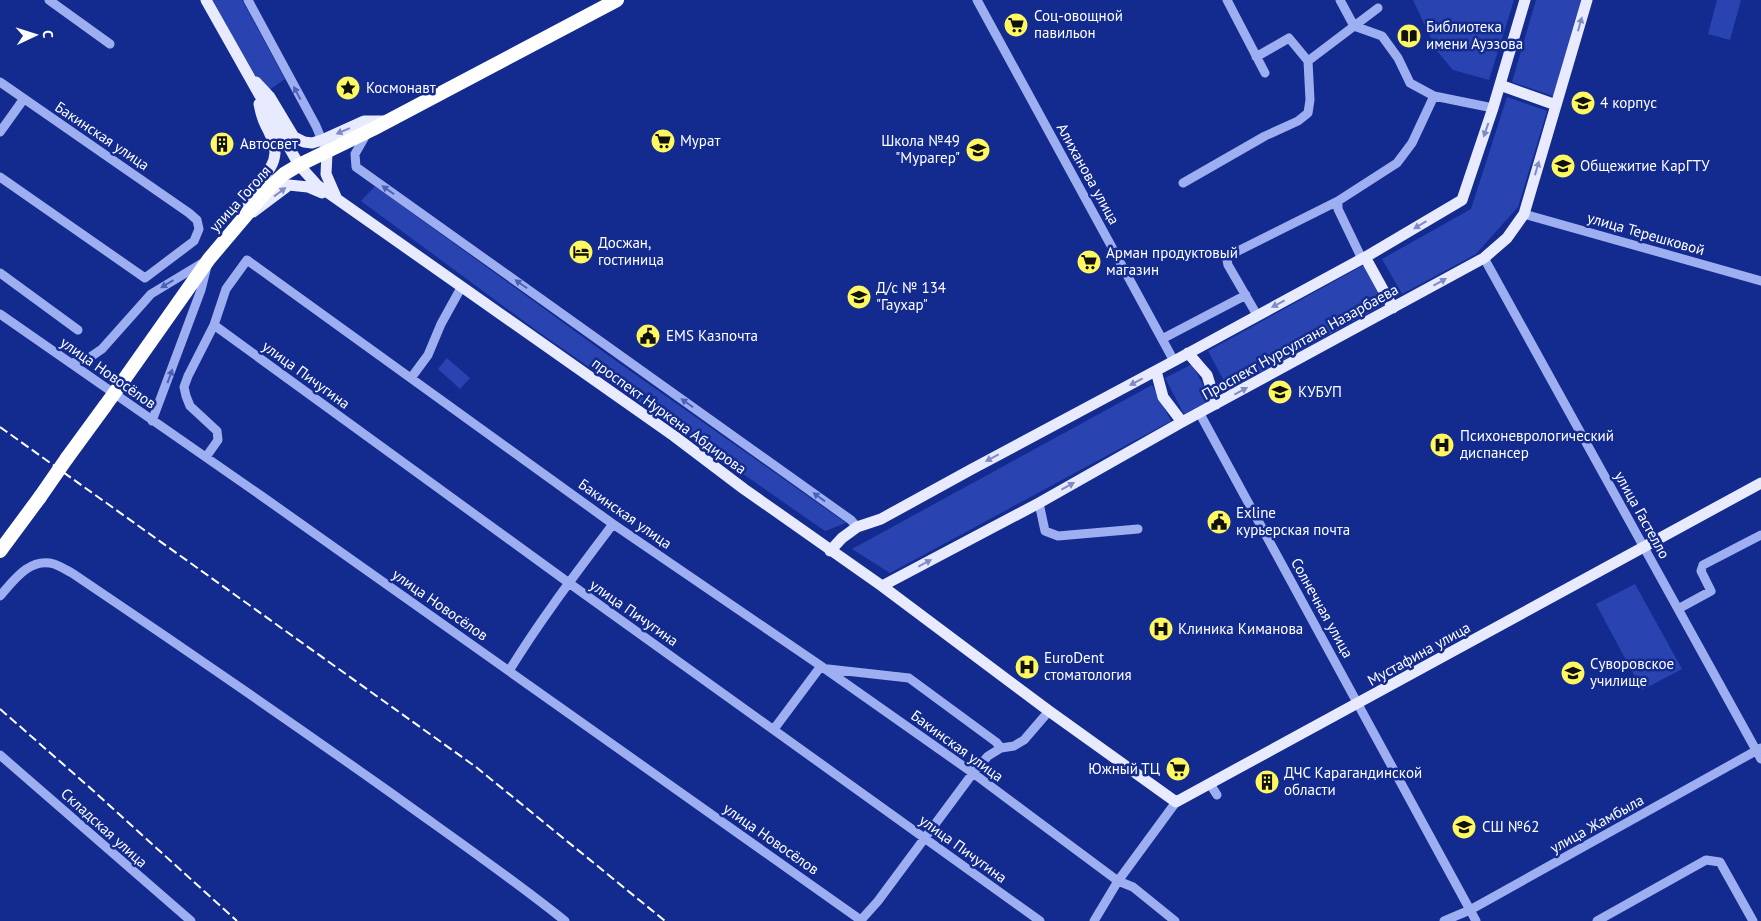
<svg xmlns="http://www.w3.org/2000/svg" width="1761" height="921" font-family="'PT Sans',sans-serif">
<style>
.green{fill:#2944b0}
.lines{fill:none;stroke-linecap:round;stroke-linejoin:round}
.minor{stroke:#9eaff1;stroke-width:9}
.major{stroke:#e8ebff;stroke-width:11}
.highway{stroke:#fff;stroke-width:14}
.rail{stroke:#fff;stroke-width:2;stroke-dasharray:9 4;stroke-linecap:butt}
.highway-bridge{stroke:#fff;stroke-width:14}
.oneway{fill:#7e8bc7}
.oneway2{fill:#4b60b6}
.labels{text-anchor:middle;stroke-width:5;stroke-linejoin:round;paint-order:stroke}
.poi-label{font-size:15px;fill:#fff;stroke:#132b8f;text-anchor:start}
.street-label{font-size:15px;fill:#fff;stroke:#132b8f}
</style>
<rect width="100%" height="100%" fill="#132b8f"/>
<path class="green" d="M213 0H242L285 79 269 90 250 70Z
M1413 0H1514L1489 80 1453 70 1437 51Z
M1536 0H1581L1553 96 1512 82Z
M1717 0H1741L1730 40 1708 34Z
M1507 97 1547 111 1518 207 1476 254 1402 294 1382 259 1471 209Z
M375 186 609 356 846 523 825 531 540 333 361 201Z
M1364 265 1385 304 1229 390 1208 351Z
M447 358 470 378 460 389 438 369Z
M1192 364 1211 400 1184 414 1165 378Z
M1152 385 1171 421 890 573 852 549Z
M1635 584 1682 669 1642 690 1596 604Z"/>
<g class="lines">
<path class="minor" d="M49 0 110 44
M248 0 316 126 324 145
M977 0 1174 361
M1227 0 1265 73
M1340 0 1354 26 1382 36 1398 58 1410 83 1434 96 1493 108
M1256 57 1289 38 1308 61 1378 8
M0 82 189 213 197 220 199 229 194 241 145 278 0 177
M0 132 23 100
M367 133 355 154 356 167 851 520 857 527
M1183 183 1265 136 1298 121 1308 113 1310 100 1308 61
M1524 214 1761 281
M1484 258 1761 759
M1362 259 1338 209V201L1397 163 1412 143 1434 96
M0 273 78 330
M0 314 263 497 862 921
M1257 315 1228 265 1227 260 1228 256 1338 201
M214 325 569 583 1040 921
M1162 339 1246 295
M72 363 86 360 102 349 151 294 204 262
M411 378 428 355 441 324 462 286
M1200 414 1476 921
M152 421 201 290 207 266
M206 457 218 440 217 431 190 406 186 396 184 387 188 376 214 325 226 289 247 260 613 524 821 666 973 773 1118 881 1133 887 1175 921
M1039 503 1045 531 1058 536 1138 529
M0 596C14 580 30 557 54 564 60 566 66 570 72 573 179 645 285 718 391 793 449 835 509 876 565 921
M1678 609 1711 591 1701 571 1703 565 1761 535
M828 669 909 678 996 742 1001 748
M509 671C540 620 577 572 613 524
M774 729 821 666
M0 755 191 921
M1210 784 1217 795
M861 920 878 901 973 773 988 756 1001 748 1014 746 1024 740 1049 711
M1094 921 1118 881 1176 802
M1444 921 1470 910 1761 748
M1597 921 1706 860 1720 862 1753 921"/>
<path class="major" d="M206 0 299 165 317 185 674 436 744 489 882 586 1049 711 1176 802C1372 697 1566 589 1761 483
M256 82 270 97 294 137 304 142 312 143 322 140 364 121H388
M1500 85 1556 105
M327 153 326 174 336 197
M253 212 289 185 308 187 322 193
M247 213C247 187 274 175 275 153 275 140 267 130 263 119 261 114 260 109 259 104
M1365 257 1393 308
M1188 353 1207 375 1216 404
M1156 371 1163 397 1182 422
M830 551 842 538 857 527 881 519 972 469 1174 361 1369 255 1462 200 1493 108 1525 0
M882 586 1039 503 1182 422 1484 258 1507 238 1524 214 1587 0"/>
<path class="highway" d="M123 381 209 259 269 188 284 174 299 165 373 129 617 0
M67 458 105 406
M0 551 40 497"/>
<path class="rail" d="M0 427 476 767 665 921
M0 709 88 786 237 921"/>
<path class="highway-bridge" d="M105 406 123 381
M40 497 67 458"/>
</g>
<defs><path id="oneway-solid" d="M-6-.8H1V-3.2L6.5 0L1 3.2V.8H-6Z" transform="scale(1.25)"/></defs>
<g class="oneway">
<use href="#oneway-solid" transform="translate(1580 24) rotate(-74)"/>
<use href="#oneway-solid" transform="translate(1486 130) rotate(109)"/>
<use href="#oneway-solid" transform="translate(343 131) rotate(157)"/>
<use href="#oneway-solid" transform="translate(1537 168) rotate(-74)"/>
<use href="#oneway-solid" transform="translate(280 192) rotate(-37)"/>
<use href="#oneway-solid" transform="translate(1420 225) rotate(149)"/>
<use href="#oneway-solid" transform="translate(1440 282) rotate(-29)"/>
<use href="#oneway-solid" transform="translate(1278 304) rotate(152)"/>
<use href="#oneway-solid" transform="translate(1136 382) rotate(152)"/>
<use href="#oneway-solid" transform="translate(1241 391) rotate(-29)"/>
<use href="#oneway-solid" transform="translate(992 458) rotate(152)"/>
<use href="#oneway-solid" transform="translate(1068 486) rotate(-29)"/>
<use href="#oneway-solid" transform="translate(925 563) rotate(-28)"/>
</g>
<g class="oneway2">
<use href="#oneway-solid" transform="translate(297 93) rotate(-118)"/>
<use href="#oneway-solid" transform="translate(388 190) rotate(-145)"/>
<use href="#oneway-solid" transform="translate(167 284) rotate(149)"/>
<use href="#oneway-solid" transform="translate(521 284) rotate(-145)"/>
<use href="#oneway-solid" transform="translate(170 376) rotate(-70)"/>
<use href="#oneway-solid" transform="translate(687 403) rotate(-145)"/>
<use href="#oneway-solid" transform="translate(819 497) rotate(-144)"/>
</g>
<defs>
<symbol id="supermarket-disc" viewBox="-11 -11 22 22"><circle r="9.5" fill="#fff85e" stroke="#132b8f"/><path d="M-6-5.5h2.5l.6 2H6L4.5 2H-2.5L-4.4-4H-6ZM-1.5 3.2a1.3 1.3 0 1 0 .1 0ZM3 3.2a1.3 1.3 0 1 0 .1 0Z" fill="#111"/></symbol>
<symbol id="library-disc" viewBox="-11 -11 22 22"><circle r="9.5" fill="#fff85e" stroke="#132b8f"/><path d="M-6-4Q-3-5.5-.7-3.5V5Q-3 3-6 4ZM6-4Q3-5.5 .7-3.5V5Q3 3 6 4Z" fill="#111"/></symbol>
<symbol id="sight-disc" viewBox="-11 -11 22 22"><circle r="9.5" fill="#fff85e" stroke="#132b8f"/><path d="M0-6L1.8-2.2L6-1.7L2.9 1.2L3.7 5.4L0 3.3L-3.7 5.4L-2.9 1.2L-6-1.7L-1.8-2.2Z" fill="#111"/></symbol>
<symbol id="university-disc" viewBox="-11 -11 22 22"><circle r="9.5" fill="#fff85e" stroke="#132b8f"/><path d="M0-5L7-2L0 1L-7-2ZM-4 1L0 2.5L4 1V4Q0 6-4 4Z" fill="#111"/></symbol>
<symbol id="building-disc" viewBox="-11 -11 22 22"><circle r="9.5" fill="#fff85e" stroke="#132b8f"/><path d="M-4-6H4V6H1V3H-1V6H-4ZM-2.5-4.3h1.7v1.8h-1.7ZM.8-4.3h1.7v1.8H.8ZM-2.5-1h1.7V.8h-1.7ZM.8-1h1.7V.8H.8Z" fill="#111"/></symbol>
<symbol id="school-disc" viewBox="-11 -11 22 22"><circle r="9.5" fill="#fff85e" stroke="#132b8f"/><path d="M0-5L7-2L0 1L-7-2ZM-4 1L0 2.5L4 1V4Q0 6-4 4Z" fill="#111"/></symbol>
<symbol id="hotel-disc" viewBox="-11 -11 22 22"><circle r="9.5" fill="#fff85e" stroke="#132b8f"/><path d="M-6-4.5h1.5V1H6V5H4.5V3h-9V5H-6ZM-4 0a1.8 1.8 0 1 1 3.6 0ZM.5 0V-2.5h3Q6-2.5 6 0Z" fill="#111"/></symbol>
<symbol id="civic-disc" viewBox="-11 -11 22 22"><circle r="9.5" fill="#fff85e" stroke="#132b8f"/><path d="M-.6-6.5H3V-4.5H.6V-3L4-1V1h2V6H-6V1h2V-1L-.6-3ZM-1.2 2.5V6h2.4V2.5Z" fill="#111"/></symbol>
<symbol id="hospital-disc" viewBox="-11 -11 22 22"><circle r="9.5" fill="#fff85e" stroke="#132b8f"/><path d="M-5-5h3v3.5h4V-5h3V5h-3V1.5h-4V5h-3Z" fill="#111"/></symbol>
</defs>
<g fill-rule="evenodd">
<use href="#supermarket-disc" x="1002" y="11" width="28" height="28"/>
<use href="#library-disc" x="1395" y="22" width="28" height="28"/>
<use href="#sight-disc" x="334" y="74" width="28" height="28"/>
<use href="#university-disc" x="1569" y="89" width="28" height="28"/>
<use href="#supermarket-disc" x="649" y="127" width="28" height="28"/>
<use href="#building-disc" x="208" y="130" width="28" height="28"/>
<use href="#school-disc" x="964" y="136" width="28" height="28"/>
<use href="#university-disc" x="1549" y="152" width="28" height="28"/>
<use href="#hotel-disc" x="567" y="238" width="28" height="28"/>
<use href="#supermarket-disc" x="1075" y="248" width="28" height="28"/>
<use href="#school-disc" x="845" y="283" width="28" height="28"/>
<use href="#civic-disc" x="634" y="322" width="28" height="28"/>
<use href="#university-disc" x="1266" y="378" width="28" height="28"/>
<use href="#hospital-disc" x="1428" y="431" width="28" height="28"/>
<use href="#civic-disc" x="1205" y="508" width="28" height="28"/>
<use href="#hospital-disc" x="1147" y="615" width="28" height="28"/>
<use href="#hospital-disc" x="1013" y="653" width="28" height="28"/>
<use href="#school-disc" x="1559" y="659" width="28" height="28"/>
<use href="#supermarket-disc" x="1164" y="755" width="28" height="28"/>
<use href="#building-disc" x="1253" y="768" width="28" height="28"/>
<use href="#school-disc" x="1450" y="813" width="28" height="28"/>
</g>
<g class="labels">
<g class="poi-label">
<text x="1034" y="21">Соц-овощной<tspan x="1034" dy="17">павильон</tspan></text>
<text x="1426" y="32">Библиотека<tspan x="1426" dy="17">имени Ауэзова</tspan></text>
<text x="366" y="93">Космонавт</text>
<text x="1600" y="108">4 корпус</text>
<text x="680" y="146">Мурат</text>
<text x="960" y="146" text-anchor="end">Школа №49<tspan x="960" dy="17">"Мурагер"</tspan></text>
<text x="240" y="149">Автосвет</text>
<text x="1580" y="171">Общежитие КарГТУ</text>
<text x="598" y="248">Досжан,<tspan x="598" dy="17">гостиница</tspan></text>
<text x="1106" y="258">Арман продуктовый<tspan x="1106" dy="17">магазин</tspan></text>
<text x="876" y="293">Д/с № 134<tspan x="876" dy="17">"Гаухар"</tspan></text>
<text x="666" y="341">EMS Казпочта</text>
<text x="1298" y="397">КУБУП</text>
<text x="1460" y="441">Психоневрологический<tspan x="1460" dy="17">диспансер</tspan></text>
<text x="1236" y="518">Exline<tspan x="1236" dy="17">курьерская почта</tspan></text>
<text x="1178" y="634">Клиника Киманова</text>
<text x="1044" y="663">EuroDent<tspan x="1044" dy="17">стоматология</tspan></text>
<text x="1590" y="669">Суворовское<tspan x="1590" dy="17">училище</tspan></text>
<text x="1160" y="774" text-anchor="end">Южный ТЦ</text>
<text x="1284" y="778">ДЧС Карагандинской<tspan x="1284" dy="17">области</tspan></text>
<text x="1482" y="832">СШ №62</text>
</g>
<g class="street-label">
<text transform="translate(102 136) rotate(34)" y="5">Бакинская улица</text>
<text transform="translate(1088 174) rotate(61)" y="5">Алиханова улица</text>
<text transform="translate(240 199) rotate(-48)" y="5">улица Гоголя</text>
<text transform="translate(1646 234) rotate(16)" y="5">улица Терешковой</text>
<text transform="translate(1300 342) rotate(-29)" y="5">Проспект Нурсултана Назарбаева</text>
<text transform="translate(108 373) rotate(35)" y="5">улица Новосёлов</text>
<text transform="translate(306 375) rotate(36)" y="5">улица Пичугина</text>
<text transform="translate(669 416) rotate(36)" y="5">проспект Нуркена Абдирова</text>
<text transform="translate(625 514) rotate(35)" y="5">Бакинская улица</text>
<text transform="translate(1642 515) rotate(61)" y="5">улица Гастелло</text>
<text transform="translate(440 605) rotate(35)" y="5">улица Новосёлов</text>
<text transform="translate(1322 608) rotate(61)" y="5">Солнечная улица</text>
<text transform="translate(634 613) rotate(35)" y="5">улица Пичугина</text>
<text transform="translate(1419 654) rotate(-29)" y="5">Мустафина улица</text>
<text transform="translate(957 746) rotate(36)" y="5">Бакинская улица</text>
<text transform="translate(1597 824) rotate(-29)" y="5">улица Жамбыла</text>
<text transform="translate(104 828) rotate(42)" y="5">Складская улица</text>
<text transform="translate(771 839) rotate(35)" y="5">улица Новосёлов</text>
<text transform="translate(963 849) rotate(36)" y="5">улица Пичугина</text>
</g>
</g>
<g transform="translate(35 35) rotate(86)" stroke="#132b8f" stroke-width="4" paint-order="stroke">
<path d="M0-4L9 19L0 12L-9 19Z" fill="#ffffff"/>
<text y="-8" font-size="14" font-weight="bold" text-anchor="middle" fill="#ffffff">С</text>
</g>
</svg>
